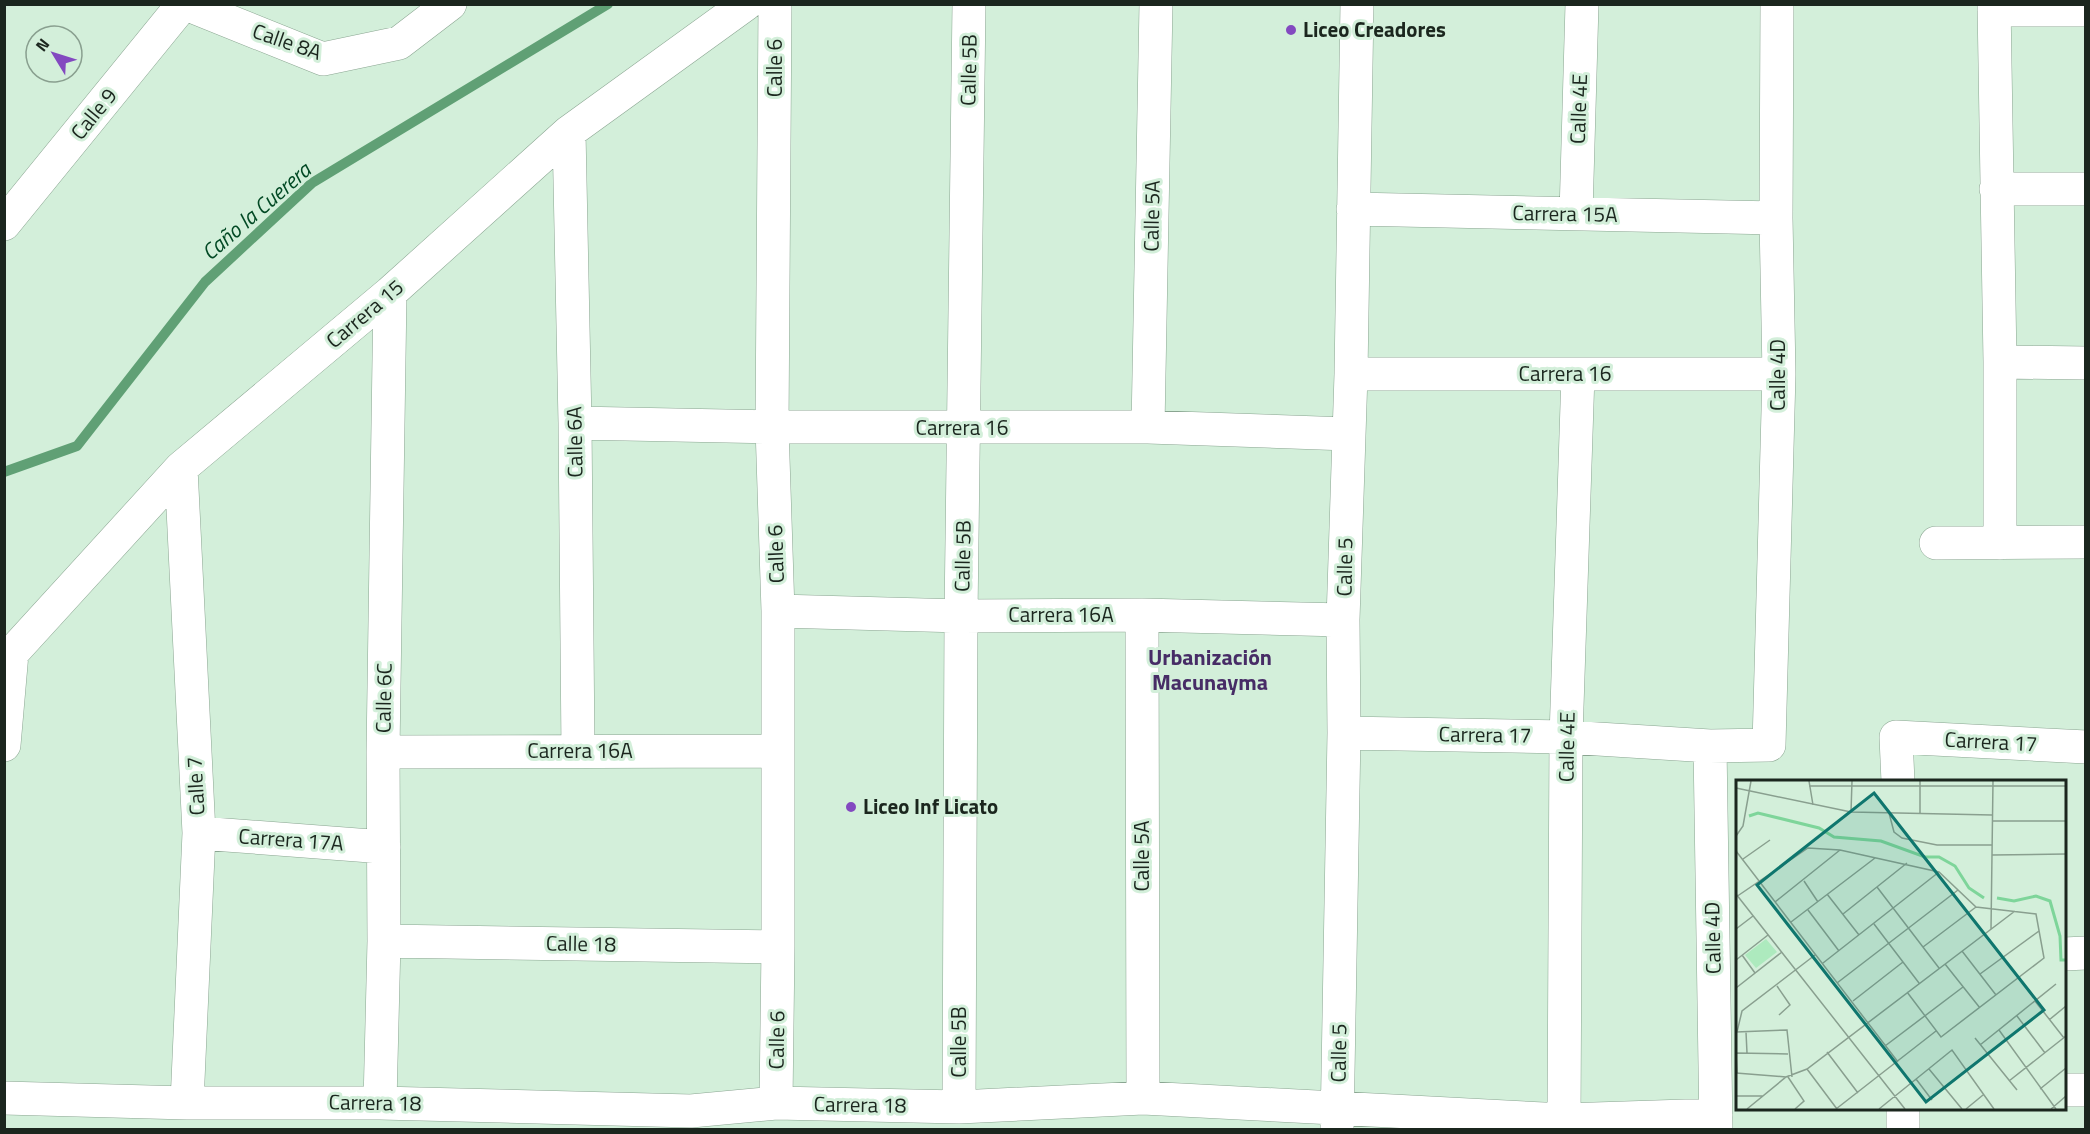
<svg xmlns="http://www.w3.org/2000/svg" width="2090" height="1134" font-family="'Titillium Web',sans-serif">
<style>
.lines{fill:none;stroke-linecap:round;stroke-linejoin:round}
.stream{stroke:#60a075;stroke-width:10}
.minor-casing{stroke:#8aa591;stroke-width:34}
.minor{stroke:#fff;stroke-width:33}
.poi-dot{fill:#8349c0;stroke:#d3efda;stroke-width:2}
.labels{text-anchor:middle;stroke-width:6;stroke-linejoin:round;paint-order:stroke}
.poi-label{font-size:21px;font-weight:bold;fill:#1b261e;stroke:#d3efda;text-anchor:start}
.street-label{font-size:21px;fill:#1b261e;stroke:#d3efda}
.water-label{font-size:22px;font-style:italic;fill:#024924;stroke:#d3efda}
.neighbourhood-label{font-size:22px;font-weight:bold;fill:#472c66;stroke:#d3efda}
.inset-river{fill:none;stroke:#7ed59a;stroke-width:3}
.inset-road{fill:none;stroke:#899f8f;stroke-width:1.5}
.view{fill:#0f766e;fill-opacity:0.15;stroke:#0f766e;stroke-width:3}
.inset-edge{fill:none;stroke:#1b261e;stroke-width:3}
</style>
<rect width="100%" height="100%" fill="#d3efda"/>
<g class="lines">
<path class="stream" d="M4 472 77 446 205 282 312 183 608 4"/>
<defs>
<path id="minor" d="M186 4 323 59 399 43 450 4
M775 4 772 427 778 611V947L776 1103
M1994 4 2000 362V543
M1994 10H2086
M569 132 575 423 578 751
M1996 189H2086
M1353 209 1776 218
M1576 214 1582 4
M4 224 183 4
M2000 362 2086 363
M1351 374H1779
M575 423 772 427H1148L1348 434
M1148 427 1156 4
M181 468 199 833 187 1103
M1936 543 2086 542
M778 611 961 616 1142 615 1343 620
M1142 615 1143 1098
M1344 733 1566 737 1710 746 1769 745 1779 374 1776 218 1777 4
M4 745 12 653 181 468 390 293 569 132 746 4
M1710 746 1716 1130
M383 752 777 751
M1898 782 1896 737 2086 747
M199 833 384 847
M384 941 778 947
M2064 954 2086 953
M2064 1090H2086
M4 1098 187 1103H380L691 1111 776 1103 959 1107 1143 1098 1564 1120 1716 1115
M380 1103 384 941 383 752 390 293
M959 1107 961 616 969 4
M1903 1108V1130
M1564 1120 1566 737 1578 374
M1337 1130 1344 733 1343 620 1351 374 1357 4"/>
</defs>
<use href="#minor" class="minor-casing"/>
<use href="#minor" class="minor"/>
</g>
<g class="poi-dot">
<circle cx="1291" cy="30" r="6"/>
<circle cx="851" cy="807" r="6"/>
</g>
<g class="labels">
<g class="poi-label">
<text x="1303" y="37">Liceo Creadores</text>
<text x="863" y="814">Liceo Inf Licato</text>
</g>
<g class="street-label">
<text transform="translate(287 42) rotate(19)" y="7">Calle 8A</text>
<text transform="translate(775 68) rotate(-90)" y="7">Calle 6</text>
<text transform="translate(969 70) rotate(-89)" y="7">Calle 5B</text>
<text transform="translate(1579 109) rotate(-88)" y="7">Calle 4E</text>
<text transform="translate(94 114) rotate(-51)" y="7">Calle 9</text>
<text transform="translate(1565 214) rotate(1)" y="7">Carrera 15A</text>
<text transform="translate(1152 216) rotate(-89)" y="7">Calle 5A</text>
<text transform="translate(365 314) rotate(-40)" y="7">Carrera 15</text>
<text x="1565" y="381">Carrera 16</text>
<text transform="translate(1778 375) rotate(-90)" y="7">Calle 4D</text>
<text x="962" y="435">Carrera 16</text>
<text transform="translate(575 442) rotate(-91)" y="7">Calle 6A</text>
<text transform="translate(776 554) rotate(-92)" y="7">Calle 6</text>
<text transform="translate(963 556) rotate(-89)" y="7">Calle 5B</text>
<text transform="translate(1345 567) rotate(-89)" y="7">Calle 5</text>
<text x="1061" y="622">Carrera 16A</text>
<text transform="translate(384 698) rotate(-89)" y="7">Calle 6C</text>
<text transform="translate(1485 735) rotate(1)" y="7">Carrera 17</text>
<text transform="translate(1991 742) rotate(3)" y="7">Carrera 17</text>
<text transform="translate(1567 747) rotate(-89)" y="7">Calle 4E</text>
<text x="580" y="758">Carrera 16A</text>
<text transform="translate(196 786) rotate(-93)" y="7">Calle 7</text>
<text transform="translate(291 840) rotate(4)" y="7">Carrera 17A</text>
<text transform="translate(1142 856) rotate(-90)" y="7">Calle 5A</text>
<text transform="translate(1713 938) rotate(-91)" y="7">Calle 4D</text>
<text transform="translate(581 944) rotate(1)" y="7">Calle 18</text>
<text transform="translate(777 1040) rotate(-89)" y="7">Calle 6</text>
<text transform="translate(959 1042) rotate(-90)" y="7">Calle 5B</text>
<text transform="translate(1339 1053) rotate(-89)" y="7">Calle 5</text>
<text transform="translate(375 1103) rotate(1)" y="7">Carrera 18</text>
<text transform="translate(860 1105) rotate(1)" y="7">Carrera 18</text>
</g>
<g class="water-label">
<text transform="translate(256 211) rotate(-41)" y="8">Caño la Cuerera</text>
</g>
<g class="neighbourhood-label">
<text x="1210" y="665">Urbanización<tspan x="1210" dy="25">Macunayma</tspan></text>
</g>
</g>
<g transform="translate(1736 780)">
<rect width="330" height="330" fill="#d3efda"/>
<path d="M30 159 41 172 20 188 9 175Z" fill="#adeabe"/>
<path class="inset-river" d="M13 36 22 33 83 48 98 57 145 61 189 77H203L219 86 233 108 248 118M261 118 278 121 300 116 314 121 324 156 325 180H330"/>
<path class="inset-road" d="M73 1 77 25M73 6H330M0 8 115 32 256 35M115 32 116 1M153 33 158 52 166 58 201 65H256M184 33V1M256 41H330M0 56 7 46 15 1M0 71 162 282M256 75 330 74M7 79 34 60M68 101 82 122M141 107 203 188M0 114 169 329M91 114 123 155M0 117 72 68 104 70 203 92 240 127 300 134 308 178 205 257 171 212M39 122 104 70M72 130 103 171M107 134 171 83M55 142 139 78M138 144 183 203M0 149 17 136M255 149 257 1M187 167 240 127M226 171 260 215M6 175 19 193M0 180 32 155M87 183 203 92M209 184 244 228M244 194 303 151M101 203 222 110M41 206 54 225 43 235M0 208 46 172M117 221 167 182M299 221 328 258M281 236 309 273M313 240 330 226M263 250 320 329M0 252 51 250 56 297M1 252 6 231 79 175M10 252 11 273M239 258 281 310M244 265 320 204M149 266 227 207M91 272 122 313M0 273 52 274M0 273 1 293M71 289 101 329M193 289 226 329M0 293 50 297M52 297 68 321 59 329M180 299 196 320M273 301 330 256M304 309 330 288M0 316H27M11 329 50 297 71 289 279 131M100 329 200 251M143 329 216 270 258 329M230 329 247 315M315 329 330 316"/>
<path class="view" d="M138 13 308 230 190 322 21 105Z"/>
<rect width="330" height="330" class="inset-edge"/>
</g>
<rect width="2090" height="1134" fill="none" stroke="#1b261e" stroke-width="12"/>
<g transform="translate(54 54) rotate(308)"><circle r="28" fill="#d3efda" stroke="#899f8f" stroke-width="1.5"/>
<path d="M0-4.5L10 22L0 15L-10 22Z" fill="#8349c0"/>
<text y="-9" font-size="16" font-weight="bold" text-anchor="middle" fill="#1b261e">N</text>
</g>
</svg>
